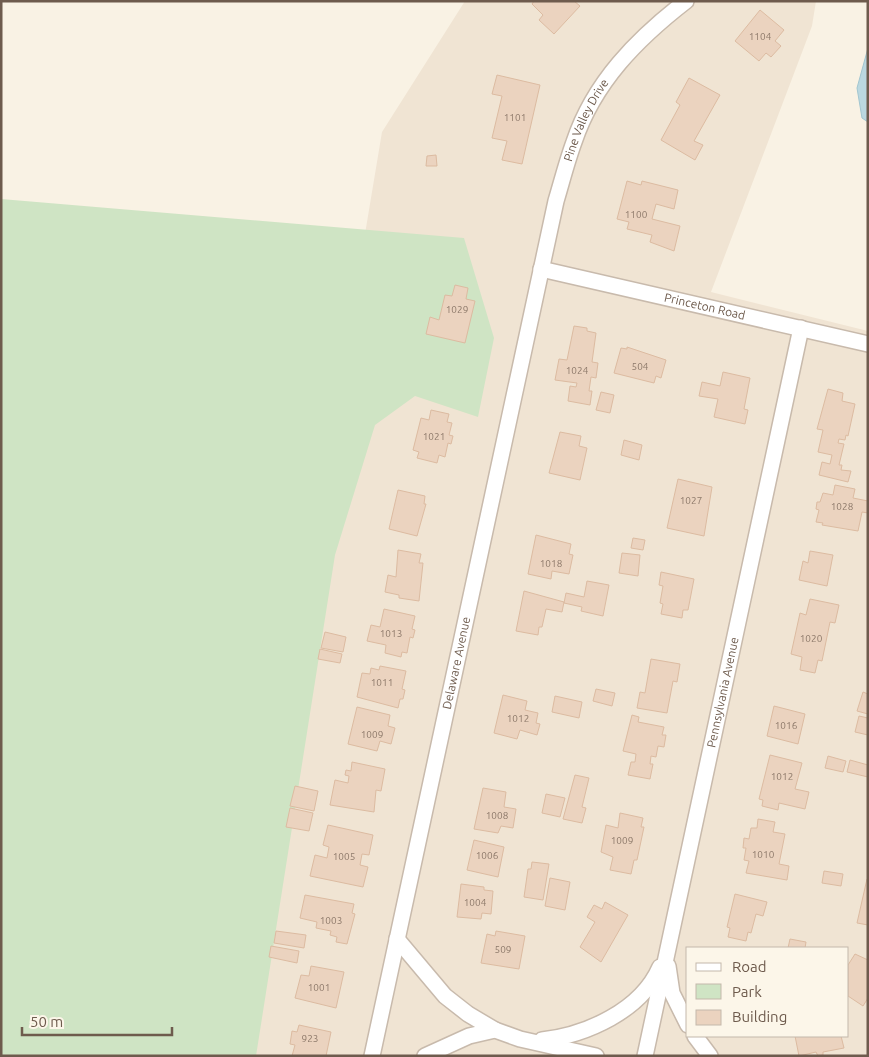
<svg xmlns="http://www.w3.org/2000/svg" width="869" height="1057" font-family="Ubuntu,sans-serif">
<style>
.residential{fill:#f0e4d3;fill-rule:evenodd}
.green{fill:#cfe4c4}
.water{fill:#bbd8e0;stroke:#a2c6d0}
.building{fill:#ebd3bf;stroke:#dcbba1}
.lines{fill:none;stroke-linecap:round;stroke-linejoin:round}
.street-casing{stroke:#c8baac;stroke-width:18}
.street{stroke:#fff;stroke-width:15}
.labels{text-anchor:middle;stroke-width:4;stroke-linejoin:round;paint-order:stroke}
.number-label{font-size:10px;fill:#8d796a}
.street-label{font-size:12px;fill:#6e5b4d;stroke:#fcf6e9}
</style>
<rect width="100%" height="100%" fill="#f9f2e4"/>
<path class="residential" d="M465 1H816L812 26 711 292 868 331V1056H228L382 132ZM688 948H848V1036H688Z"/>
<path class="green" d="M1 199 464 238 494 338 478 417 415 396 375 425 335 555 256 1056H1Z"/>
<path class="water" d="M868 48V122L862 118 857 88Z"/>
<path class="building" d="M534 1H574L580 6 554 34 539 20 543 15 532 4Z
M760 10 784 30 775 41 781 46 771 57 766 53 759 61 735 41Z
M497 75 540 85 522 164 502 160 507 141 492 138 502 96 492 94Z
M689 78 720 95 694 141 703 145 695 160 661 140 680 105 676 102Z
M436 155 437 166H426L427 156Z
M627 181 641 185 642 181 678 190 674 209 656 204 652 219 680 226 674 251 650 242 652 235 627 229 629 222 617 219Z
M455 285 468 288 466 299 475 301 465 343 426 334 430 317 439 320 445 295 452 296Z
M574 326 587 328V331L596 333 592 362 598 363 596 378 591 377 589 391H592L590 405 568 401 570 386 576 387 577 383 555 380 559 359 567 360Z
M627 347 666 360 661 378 656 376 654 383 614 373 621 348 627 349Z
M723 372 750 378 744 409 748 410 745 424 714 417 718 399 699 396 702 382 720 386Z
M828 389 843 393 842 401 855 404 848 436 846 435 845 440 839 439 838 443 844 444 839 465H842L841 470 851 471 848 482 819 475 822 462 830 464 832 455 818 452 823 430 817 429Z
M601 392 614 395 610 413 596 410Z
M431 410 449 414 447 422 452 423 449 435 453 436 451 444 448 443 445 457 439 455 437 463 417 458 419 452 413 450 421 418 429 420Z
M560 432 581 436 579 446 587 448 580 480 549 473Z
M624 440 642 445 639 460 621 455Z
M678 479 712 487 704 536 667 528Z
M835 485 855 489 853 498 868 501V513L862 512 858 531 822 525 823 523 816 522 819 510 816 509 817 502H820L823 493 833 495Z
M398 490 425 496 424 504H426L417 536 389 529Z
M536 535 571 544 569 554 573 555 569 574 552 571 551 579 528 574Z
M633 538 645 540 643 550 631 548Z
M398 550 421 554 419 563H423L419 601 399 598V595L385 592 388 575 396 577Z
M810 551 833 555 827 586 799 580 803 561 808 563Z
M622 553 640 555 638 576 619 573Z
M661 572 694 579 688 610H683L682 618 661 614 663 604 660 603 663 586 659 585Z
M587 581 609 585 603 616 581 611 582 607 564 603 566 593 584 597Z
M524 591 564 602 562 612 546 609 542 627H539L538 635 516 631Z
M810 599 839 605 835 623 830 622 822 661 818 660 815 673 800 670 802 657 791 654 800 613 806 615Z
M384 609 415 616 412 629 415 630 413 638 410 637 407 653 402 652 401 657 385 653 386 645 367 641 371 625 380 627Z
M325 632 346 637 343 652 321 648Z
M320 649 342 654 340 663 318 659Z
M651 659 680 664 677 682 673 681 667 713 637 708 640 692 645 693Z
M380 666 406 671 402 689 405 690 403 699H400L398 708 357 697 362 673 370 674 371 668 379 670Z
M596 689 615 693 612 706 593 701Z
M863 692 868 694V714L857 711Z
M503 695 527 701 525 710 538 713 536 723 540 724 537 735 520 730 517 739 494 733Z
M555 696 582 702 579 718 552 712Z
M774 706 805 714 798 744 767 736Z
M357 707 390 715 388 726 395 728 391 744 380 741 377 751 348 744Z
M632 715 639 717 638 722 664 727 662 735H666L664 747 658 746 656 757 651 756 650 764H653L650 779 628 775 631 762H635L636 754 623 751Z
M859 716 868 718V735L855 732Z
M770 755 802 763 795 789 809 792 805 809 779 803 778 810 762 806 763 800 759 799Z
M828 756 846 761 843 772 825 768Z
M850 760 868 765V777L847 772Z
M352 762 385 769 381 791 376 790 374 812 330 805 335 780 348 783 349 776 345 775 346 770 351 771Z
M575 775 589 778 582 807 586 808 582 823 563 819Z
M295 786 318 791 314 811 290 806Z
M483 788 506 792 504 807 516 809 513 828 501 826 498 833 474 829Z
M546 794 565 798 560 817 542 813Z
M290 808 313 813 309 831 286 827Z
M620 813 643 818 641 827H644L637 860H634L631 874 610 870 613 857 601 852 606 825 618 828Z
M758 819 775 822 773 832 785 834 779 864 789 866 787 880 746 873 749 861 744 860 746 848H743L744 838 749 839 751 828H757Z
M328 825 373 835 369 855 362 854 360 865 368 867 363 887 310 876 315 855 327 858 329 847 323 845Z
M474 840 504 847 498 877 467 870Z
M532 862 549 864 543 900 524 897 528 869H531Z
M824 871 843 874 841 886 822 883Z
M550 878 570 882 565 910 545 906Z
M867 879H868V925L857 923Z
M461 884 484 887V890L493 891 491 914 482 913 481 919 457 917Z
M735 894 767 902 763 916 756 914 751 933 748 932 746 941 728 937 730 928 727 927Z
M305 895 354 904 352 913 355 914 347 944 336 942 337 937 330 935 331 931 316 928 317 922 300 918Z
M605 902 628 915 601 962 580 947 595 922 587 917 594 905 602 909Z
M276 931 306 935 304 948 274 943Z
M496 931 525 936 519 969 481 963 487 934 495 936Z
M790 939 806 942 805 948H788Z
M271 946 299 951 297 963 269 957Z
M855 954 868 960V998L863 1006 848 996V965Z
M311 966 344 972 336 1008 295 998 301 975 309 976Z
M299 1025 331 1032 326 1056H292L295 1045 290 1044 292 1031 297 1032Z
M795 1036H841L844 1048 823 1052V1055L818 1056 816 1052 799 1056Z"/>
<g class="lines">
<defs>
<g id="street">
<path id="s1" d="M541 269 868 344"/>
<path d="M397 939 445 996 468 1014 495 1030"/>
<path d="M668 966 672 993 688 1025"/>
<path d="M695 1036 710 1056"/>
<path d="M542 1040C586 1035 641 1011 660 967"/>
<path id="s2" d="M372 1056 556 201C562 181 567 161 574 142 594 82 637 39 686 1"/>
<path d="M425 1056 469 1036 495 1030 520 1039 596 1056"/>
<path id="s3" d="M645 1056 801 328"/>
</g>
</defs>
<use href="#street" class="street-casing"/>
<use href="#street" class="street"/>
</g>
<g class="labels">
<g class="number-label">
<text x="760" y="40">1104</text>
<text x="515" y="121">1101</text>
<text x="636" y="218">1100</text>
<text x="457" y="313">1029</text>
<text x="640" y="370">504</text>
<text x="577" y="374">1024</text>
<text x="434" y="440">1021</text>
<text x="691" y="504">1027</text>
<text x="842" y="510">1028</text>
<text x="551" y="567">1018</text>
<text x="391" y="637">1013</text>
<text x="811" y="642">1020</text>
<text x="382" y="686">1011</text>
<text x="518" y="722">1012</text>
<text x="786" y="729">1016</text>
<text x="372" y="738">1009</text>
<text x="782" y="780">1012</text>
<text x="497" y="819">1008</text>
<text x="622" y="844">1009</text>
<text x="763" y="858">1010</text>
<text x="487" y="859">1006</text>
<text x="344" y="860">1005</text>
<text x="475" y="906">1004</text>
<text x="331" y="924">1003</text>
<text x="503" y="953">509</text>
<text x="319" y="991">1001</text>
<text x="310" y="1042">923</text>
</g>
<g class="street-label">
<text dy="4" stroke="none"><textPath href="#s2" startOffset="961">Pine Valley Drive</textPath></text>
<text dy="4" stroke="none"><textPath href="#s1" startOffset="168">Princeton Road</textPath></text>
<text dy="4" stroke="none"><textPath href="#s2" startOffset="402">Delaware Avenue</textPath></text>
<text dy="4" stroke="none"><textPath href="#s3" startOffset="372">Pennsylvania Avenue</textPath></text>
</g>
</g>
<rect width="869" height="1057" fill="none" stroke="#6e5b4d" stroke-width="5"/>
<rect x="686" y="947" width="162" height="90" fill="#fcf6e9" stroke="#c3b8ab"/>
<rect x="696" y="963" width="25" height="8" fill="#ffffff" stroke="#c3b8ab"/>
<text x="732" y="972" font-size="15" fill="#6e5b4d">Road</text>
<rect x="696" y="984" width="25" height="15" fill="#cfe4c4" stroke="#c3b8ab"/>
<text x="732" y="997" font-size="15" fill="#6e5b4d">Park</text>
<rect x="696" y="1010" width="25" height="15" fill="#ebd3bf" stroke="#c3b8ab"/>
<text x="732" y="1022" font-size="15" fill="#6e5b4d">Building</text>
<path d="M22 1027v8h150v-8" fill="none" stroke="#6e5b4d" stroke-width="2.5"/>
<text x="30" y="1027" font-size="15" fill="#6e5b4d" stroke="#fcf6e9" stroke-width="4" paint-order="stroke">50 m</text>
</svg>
